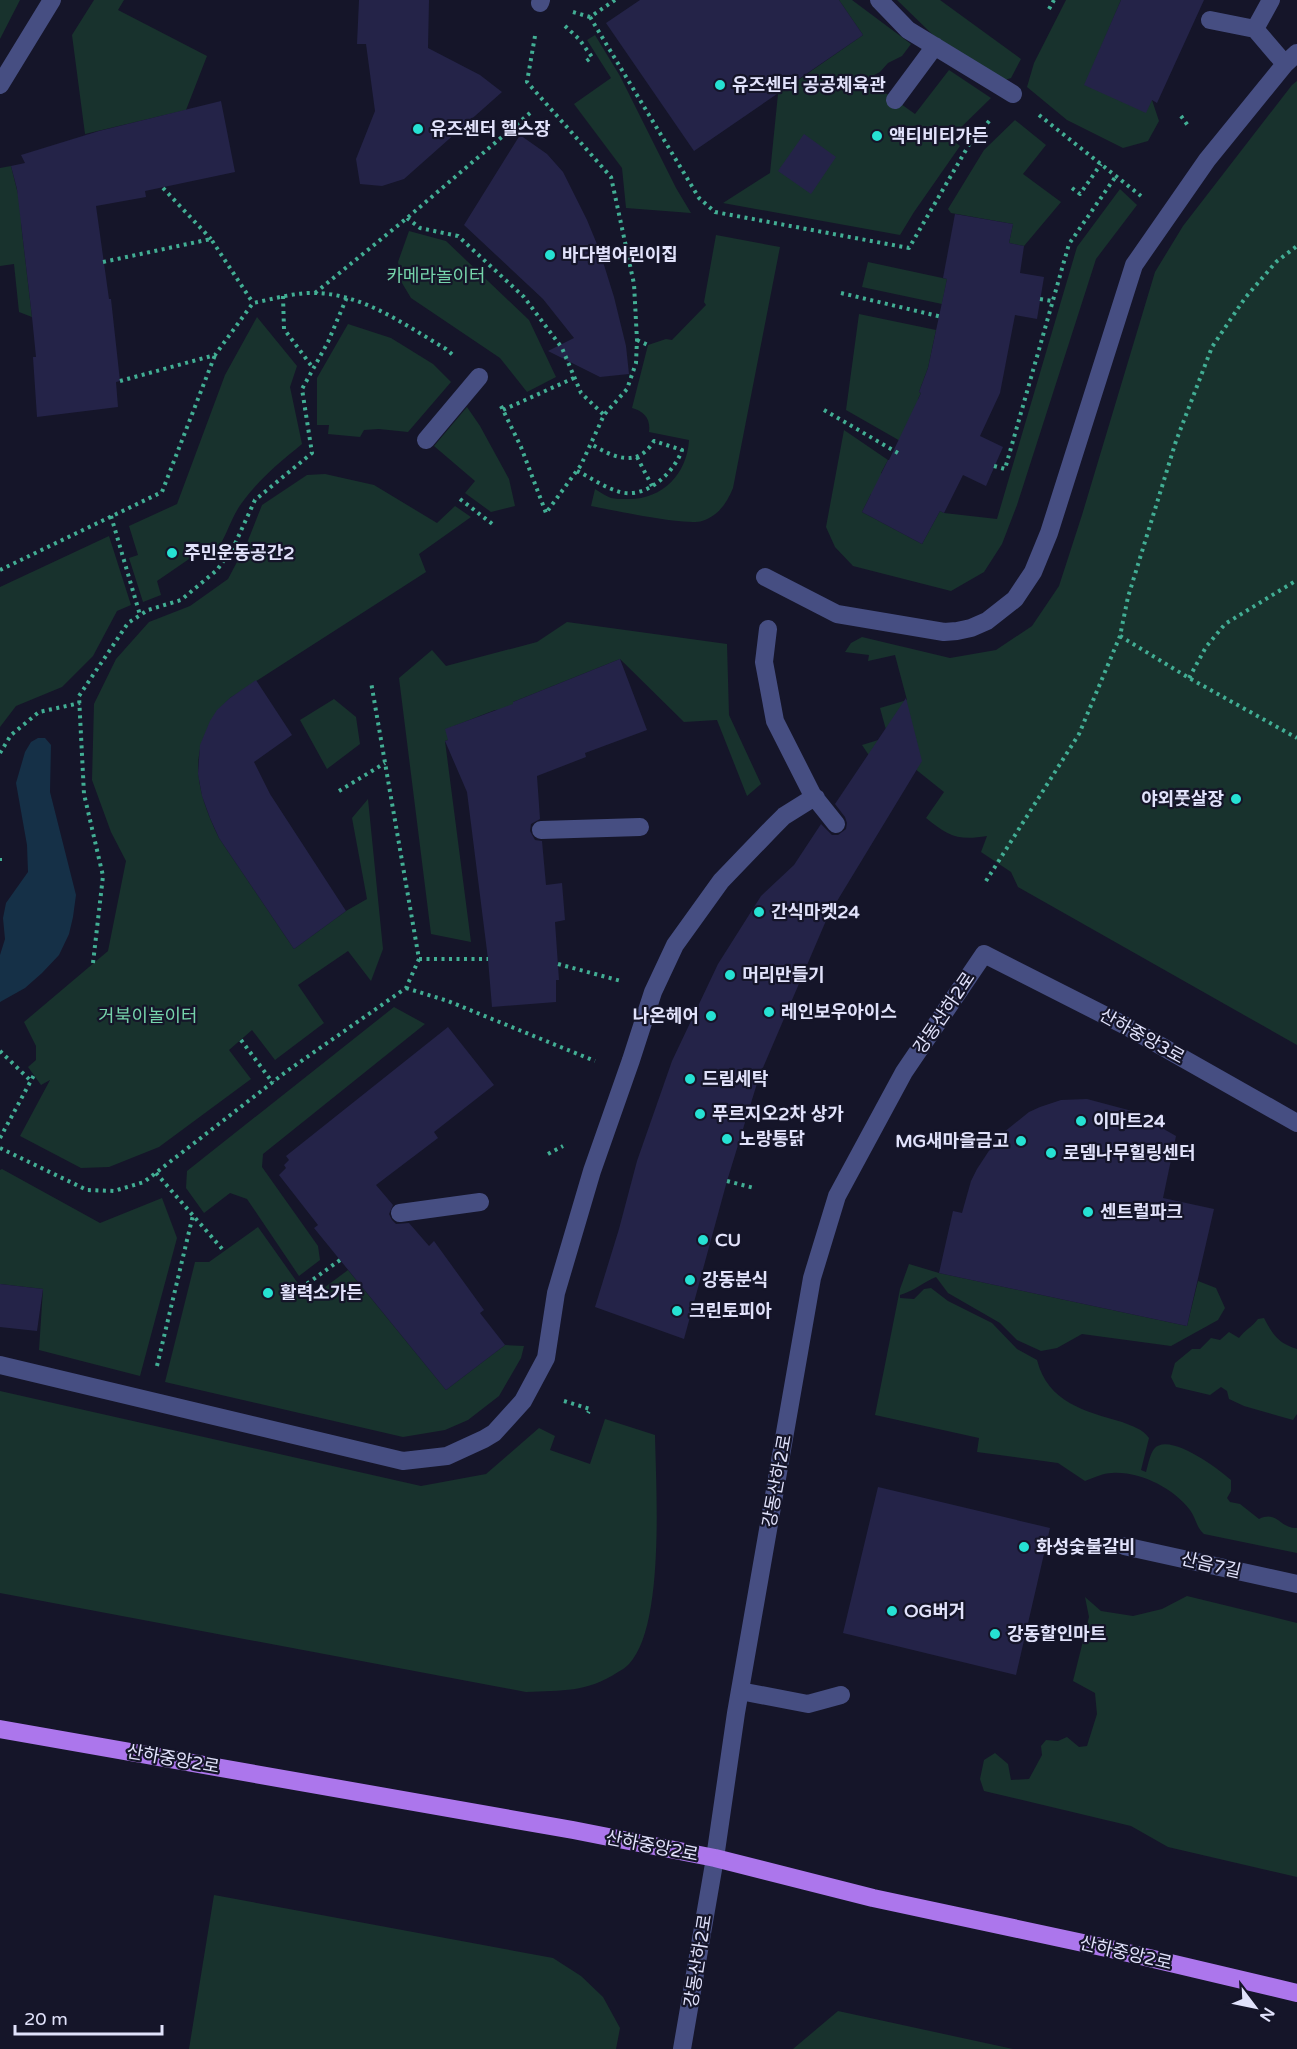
<svg xmlns="http://www.w3.org/2000/svg" width="1297" height="2049" font-family="'Varela Round','Noto Sans KR',sans-serif">
<style>
.green{fill:#18322d}
.water{fill:#153047}
.building{fill:#242348}
.lines{fill:none;stroke-linecap:round;stroke-linejoin:round}
.path{stroke:#42ae94;stroke-width:4;stroke-dasharray:3 4.5;stroke-linecap:butt}
.minor{stroke:#464e82;stroke-width:18}
.major{stroke:#ac76ec;stroke-width:18}
.poi-dot{fill:#26e1d3;stroke:#151529;stroke-width:2}
.labels{text-anchor:middle;stroke-width:4.5;stroke-linejoin:round;paint-order:stroke}
.poi-label{font-size:18px;font-weight:bold;fill:#e1e2fb;stroke:#151529;text-anchor:start}
.park-label{font-size:18px;fill:#75d3ab;stroke:#151529}
.street-label{font-size:18px;fill:#e1e2fb;stroke:#151529}
</style>
<rect width="100%" height="100%" fill="#151529"/>
<path class="green" d="M0 0H20L0 39Z
M94 0H124L118 10 207 56 186 110 85 134 72 35Z
M839 0H852L911 44 902 56 888 63 880 72 866 79 915 114 949 70 991 98 950 138 960 146 914 212 900 235 723 203 770 173 778 94 863 35Z
M897 0H940L1021 59 1011 78 1005 80 934 36Z
M1066 0H1121L1085 85 1152 100 1159 121 1148 141 1123 148 1067 120 1027 87 1034 63Z
M595 35 620 76 676 188 691 213 626 208 622 168 574 104 611 78 587 40Z
M1297 81V1045L1018 887 1011 872 981 852 987 836C958 841 948 836 926 818L944 792 909 764 891 788 862 745 888 737 880 708 907 700 895 655 868 661 869 655 845 652 851 643 862 637 950 658 996 650 1032 626 1059 586 1082 515 1155 272 1183 226 1292 85Z
M1015 120 1046 145 1023 174 1061 202 1024 246 1009 243 1013 224 951 213 948 209 984 150Z
M11 166 25 222 21 223 32 317 19 312 14 264 0 266V168Z
M1120 189 1137 205 1096 259 1017 505 1002 544 984 572 951 591 853 566 835 547 826 527 844 430 888 460 881 473 884 476 875 495 871 494 862 512 922 544 940 511 944 513 997 519 1077 247Z
M409 231 446 241 529 320 556 377 527 392 500 358 411 298 402 283 398 262Z
M716 235 780 247 733 488C727 503 718 516 702 521 686 526 612 510 591 506L595 489C600 492 606 496 611 498 615 499 621 499 625 499 661 501 687 475 689 440L649 432C651 419 644 411 632 408L648 345 666 339 672 340 706 305 704 302Z
M868 262 947 279 942 304 862 287Z
M859 314 936 330 928 368 919 392 921 393 918 399 921 401 902 442 846 410Z
M257 317 297 366 290 387 302 444C280 462 258 480 241 504 231 518 227 535 217 550L208 546 157 581 161 595 143 602 129 558 138 555 129 526 177 504 225 375Z
M348 324 391 338 433 364 451 382 408 432 379 429 364 430 360 437 328 434 329 425H317V378Z
M467 407 480 426 509 479 515 506 491 512 465 493 475 481 434 446Z
M325 474 374 485 437 523 455 506 471 517 419 554 426 572 230 698C186 744 193 785 219 838L294 949 346 911 367 899 352 818 368 799 383 949 371 981 348 951 298 985 324 1023 275 1060 252 1030 229 1050 251 1079 159 1147 109 1167 81 1168 20 1136 50 1080 41 1085 28 1067 36 1060V1046L24 1022 108 951 126 861 111 832 92 780 94 704 116 659 149 622 190 606 228 579 247 543 262 505 307 475Z
M109 536 131 605 117 611 93 656 62 687 16 706 0 727V587Z
M567 622 727 644 729 715 761 784 747 796 717 720 684 722 620 659 513 702 514 709 495 710 454 726 450 739 445 741 471 942 431 934 399 678 432 650 446 666 537 642Z
M334 699 356 717 360 744 327 769 300 720Z
M394 1007 425 1024 263 1154 262 1167 318 1246 320 1260 299 1276 247 1199 230 1193 204 1213 186 1188 187 1171Z
M2 1169 100 1223 162 1198 177 1238 140 1376 39 1350 43 1289 0 1284V1170Z
M258 1227 309 1299 348 1270 446 1390 505 1345 524 1346 521 1358 499 1396 468 1420 445 1430 403 1437 165 1382 195 1262H209Z
M909 1264 939 1273 1187 1326 1198 1281 1216 1288 1225 1308 1218 1320 1171 1346 1082 1334 1057 1348 1041 1351 1017 1340 1000 1323 948 1293 936 1277C922 1283 914 1291 900 1295V1298L914 1299 924 1289 931 1288 948 1301 992 1323 1017 1349 1037 1360C1048 1403 1085 1411 1122 1422 1132 1426 1143 1429 1149 1438L1141 1470 1146 1472C1148 1465 1150 1454 1154 1449 1168 1431 1219 1469 1231 1480V1491L1227 1498 1230 1502 1240 1504 1259 1519C1278 1510 1280 1529 1297 1528V1553L1204 1534C1196 1527 1196 1518 1190 1510 1173 1488 1140 1471 1112 1473 1103 1473 1093 1478 1085 1481L1058 1463 977 1452 979 1438 875 1415 900 1289Z
M1264 1318C1273 1335 1278 1343 1297 1349V1414L1293 1420 1244 1406 1229 1399 1227 1391 1221 1387 1210 1395 1176 1387 1171 1377 1175 1363 1192 1349H1200L1211 1338 1220 1340 1229 1332 1239 1338C1245 1330 1252 1327 1258 1319Z
M0 1391 421 1486 486 1474 539 1428 555 1436 550 1450 590 1464 605 1419 655 1435C656 1488 665 1626 629 1664 626 1667 622 1670 618 1672 586 1693 562 1690 526 1692L0 1593Z
M1187 1596 1297 1623V1877L1168 1847 1131 1826 984 1791 980 1779 984 1760 995 1753 1008 1764 1011 1780 1029 1779 1042 1755 1041 1746 1046 1740 1058 1741 1067 1737 1079 1747 1087 1746 1097 1714 1095 1693 1073 1681 1089 1617 1085 1597 1101 1611 1133 1616 1162 1609Z
M214 1895 553 1958 581 1976 603 1997 620 2028 616 2049H189Z
M838 2011 1013 2049H793Z"/>
<path class="water" d="M38 738H45L51 745 50 792 76 895 73 917 69 934 59 955 42 973 25 988 0 1002V955L5 939 3 918 6 903 28 872 27 845 16 783 25 752 31 742Z"/>
<path class="building" d="M359 0H429L428 48 480 75 502 92 404 179 382 186 360 184 356 159 375 111 366 44H357Z
M640 0H839L863 35 694 151 606 23Z
M1121 0H1204L1157 103 1152 100 1146 113 1084 85Z
M221 101 235 172 145 191 146 197 96 206 109 299H111L120 381 116 382 118 407 37 417 33 357H36L32 317 17 189 11 166 25 163 21 155 99 131Z
M804 134 836 157 811 194 778 171Z
M520 135 547 154 563 172 587 220 599 249 614 297 626 346 629 374 600 377 548 351 574 338 543 299 464 225Z
M955 214 1013 224 1009 243 1024 246 1020 273 1044 277 1037 319 1015 315 1000 393 980 436 1003 447 986 486 963 475 944 513 940 511 922 544 862 512 888 460H889L921 393 919 392 928 368 947 279 943 278Z
M620 659 647 730 585 753 586 757 537 776 540 819 531 824 530 831 535 840 542 841 546 885 562 883 565 920 555 922 559 980H556V1002L492 1007 488 959 467 792 445 741 448 740 445 729 513 704V702Z
M256 680 292 735 254 762 270 794 346 911 294 949 219 838 210 818 202 796 198 774 200 745 210 721 217 710 230 698Z
M906 698 922 761 828 916 759 1077 727 1181 684 1339 595 1307 619 1229 637 1161 672 1061 718 964 761 896 794 865 821 824 832 835H838L846 829 847 823 845 817 835 804Z
M448 1027 494 1085 434 1132 438 1138 376 1185 393 1205 389 1214 392 1220 396 1224 409 1223 429 1246 434 1241 484 1310 480 1313 505 1345 446 1390 314 1228 318 1225 279 1175 286 1168 284 1165 289 1160 286 1156Z
M1087 1099 1132 1111 1176 1136 1163 1198 1214 1209 1187 1326 939 1273 953 1211 962 1213 971 1181 977 1169 998 1137 1029 1112 1040 1107 1061 1100Z
M0 1284 43 1289 37 1331 0 1327Z
M878 1487 1050 1528 1016 1675 843 1633Z"/>
<g class="lines">
<path class="path" d="M1049 9 1054 0
M573 12 590 17 615 0
M590 17 699 198 715 212 909 248 970 143 990 120
M565 26 579 39 592 57 584 63
M535 36 527 82 611 177 634 284 637 340 636 363 627 389 604 415 581 465 546 513
M1039 115 1141 196
M1181 116 1189 127
M163 188 211 239
M1072 188 1080 194 1101 164
M407 218 420 228 458 236 524 297 562 348 581 393 604 415
M103 262 211 239 253 303
M315 293 407 218 530 113
M841 293 942 317
M283 296 284 329 313 368
M1040 299 1052 301
M637 340 648 345
M120 381 215 355 253 303C273 299 296 292 317 293 365 295 405 325 446 349L453 355
M501 406 521 447 546 513
M503 410 574 378
M824 410 898 453
M637 457 652 486
M994 466 1005 469 1069 244 1116 176
M577 471C590 477 605 488 620 492 646 499 674 473 682 450L654 441C637 469 613 457 591 444
M460 499 495 526
M111 516 140 615
M0 570 162 492 215 355
M1120 636 1189 678 1297 738
M1189 678 1206 647 1225 624 1297 580
M0 753 11 735 39 712 80 703
M339 791 385 763
M0 858V863
M986 881 1079 734 1120 636 1128 597 1176 441 1212 347 1245 298 1276 262 1297 246
M419 959H488
M93 963 103 876 84 794 79 696 128 623 148 610 181 600 217 570 234 546 255 500 312 453 302 389 328 342 347 297
M558 964 621 981
M406 988 448 1001 595 1061
M241 1040 273 1083
M0 1051 31 1081
M0 1138 34 1075
M0 1148 87 1190 114 1191 144 1182 287 1071 406 988 419 959 371 682
M548 1154 563 1146
M156 1173 224 1251
M727 1181 754 1188
M301 1288 340 1260
M157 1366 193 1215
M564 1401 590 1409 588 1413"/>
<path class="minor" d="M879 0 908 30 1013 94
M540 3 541 0
M1210 20 1255 29 1285 64
M1255 29 1271 0
M0 85 52 0
M895 100 935 46
M426 440 479 377
M765 577 837 614 944 632 957 631 971 628 987 621 1015 599 1033 572 1049 533 1134 265 1207 160 1285 64 1297 53
M768 629 764 662 775 721 812 794 836 824
M541 830 640 827
M400 1213 480 1202
M0 1365 403 1461 447 1456 484 1439 494 1433 523 1401 546 1358 556 1293 592 1171 631 1060 653 992 675 945 721 881 773 827 784 816 808 801 816 798
M1124 1546 1297 1584
M740 1691 808 1704 841 1695
M682 2049 715 1858 736 1713 812 1278 837 1196 904 1072 984 954 1124 1025 1297 1123"/>
<path class="major" d="M0 1729 573 1830 715 1858 873 1898 1111 1949 1297 1993"/>
</g>
<g class="poi-dot">
<circle cx="720" cy="85" r="6"/>
<circle cx="418" cy="129" r="6"/>
<circle cx="877" cy="136" r="6"/>
<circle cx="550" cy="255" r="6"/>
<circle cx="172" cy="553" r="6"/>
<circle cx="1236" cy="799" r="6"/>
<circle cx="759" cy="912" r="6"/>
<circle cx="730" cy="975" r="6"/>
<circle cx="769" cy="1012" r="6"/>
<circle cx="711" cy="1016" r="6"/>
<circle cx="690" cy="1079" r="6"/>
<circle cx="700" cy="1114" r="6"/>
<circle cx="1081" cy="1121" r="6"/>
<circle cx="727" cy="1139" r="6"/>
<circle cx="1021" cy="1141" r="6"/>
<circle cx="1051" cy="1153" r="6"/>
<circle cx="1088" cy="1212" r="6"/>
<circle cx="703" cy="1240" r="6"/>
<circle cx="690" cy="1280" r="6"/>
<circle cx="268" cy="1293" r="6"/>
<circle cx="677" cy="1311" r="6"/>
<circle cx="1024" cy="1547" r="6"/>
<circle cx="892" cy="1611" r="6"/>
<circle cx="995" cy="1634" r="6"/>
</g>
<g class="labels">
<g class="poi-label">
<text x="732" y="91">유즈센터 공공체육관</text>
<text x="430" y="135">유즈센터 헬스장</text>
<text x="889" y="142">액티비티가든</text>
<text x="562" y="261">바다별어린이집</text>
<text x="184" y="559">주민운동공간2</text>
<text x="1224" y="805" text-anchor="end">야외풋살장</text>
<text x="771" y="918">간식마켓24</text>
<text x="742" y="981">머리만들기</text>
<text x="781" y="1018">레인보우아이스</text>
<text x="699" y="1022" text-anchor="end">나온헤어</text>
<text x="702" y="1085">드림세탁</text>
<text x="712" y="1120">푸르지오2차 상가</text>
<text x="1093" y="1127">이마트24</text>
<text x="739" y="1145">노랑통닭</text>
<text x="1009" y="1147" text-anchor="end">MG새마을금고</text>
<text x="1063" y="1159">로뎀나무힐링센터</text>
<text x="1100" y="1218">센트럴파크</text>
<text x="715" y="1246">CU</text>
<text x="702" y="1286">강동분식</text>
<text x="280" y="1299">활력소가든</text>
<text x="689" y="1317">크린토피아</text>
<text x="1036" y="1553">화성숯불갈비</text>
<text x="904" y="1617">OG버거</text>
<text x="1007" y="1640">강동할인마트</text>
</g>
<g class="park-label">
<text x="436" y="282">카메라놀이터</text>
<text x="148" y="1022">거북이놀이터</text>
</g>
<g class="street-label">
<text transform="translate(944 1013) rotate(-56)" y="6">강동산하2로</text>
<text transform="translate(1142 1036) rotate(29)" y="6">산하중앙3로</text>
<text transform="translate(777 1481) rotate(-80)" y="6">강동산하2로</text>
<text transform="translate(1211 1565) rotate(13)" y="6">산음7길</text>
<text transform="translate(173 1759) rotate(10)" y="6">산하중앙2로</text>
<text transform="translate(652 1846) rotate(11)" y="6">산하중앙2로</text>
<text transform="translate(1126 1953) rotate(13)" y="6">산하중앙2로</text>
<text transform="translate(698 1961) rotate(-81)" y="6">강동산하2로</text>
</g>
</g>
<g transform="translate(1255 2007) rotate(122)" stroke="#151529" stroke-width="4.5" paint-order="stroke">
<path d="M0-4.5L10 22L0 15L-10 22Z" fill="#e1e2fb"/>
<text y="-9" font-size="16" font-weight="bold" text-anchor="middle" fill="#e1e2fb">N</text>
</g>
<path d="M15 2025v9h147v-9" fill="none" stroke="#e1e2fb" stroke-width="3"/>
<text x="24" y="2025" font-size="18" fill="#e1e2fb" stroke="#151529" stroke-width="4.5" paint-order="stroke">20 m</text>
</svg>
